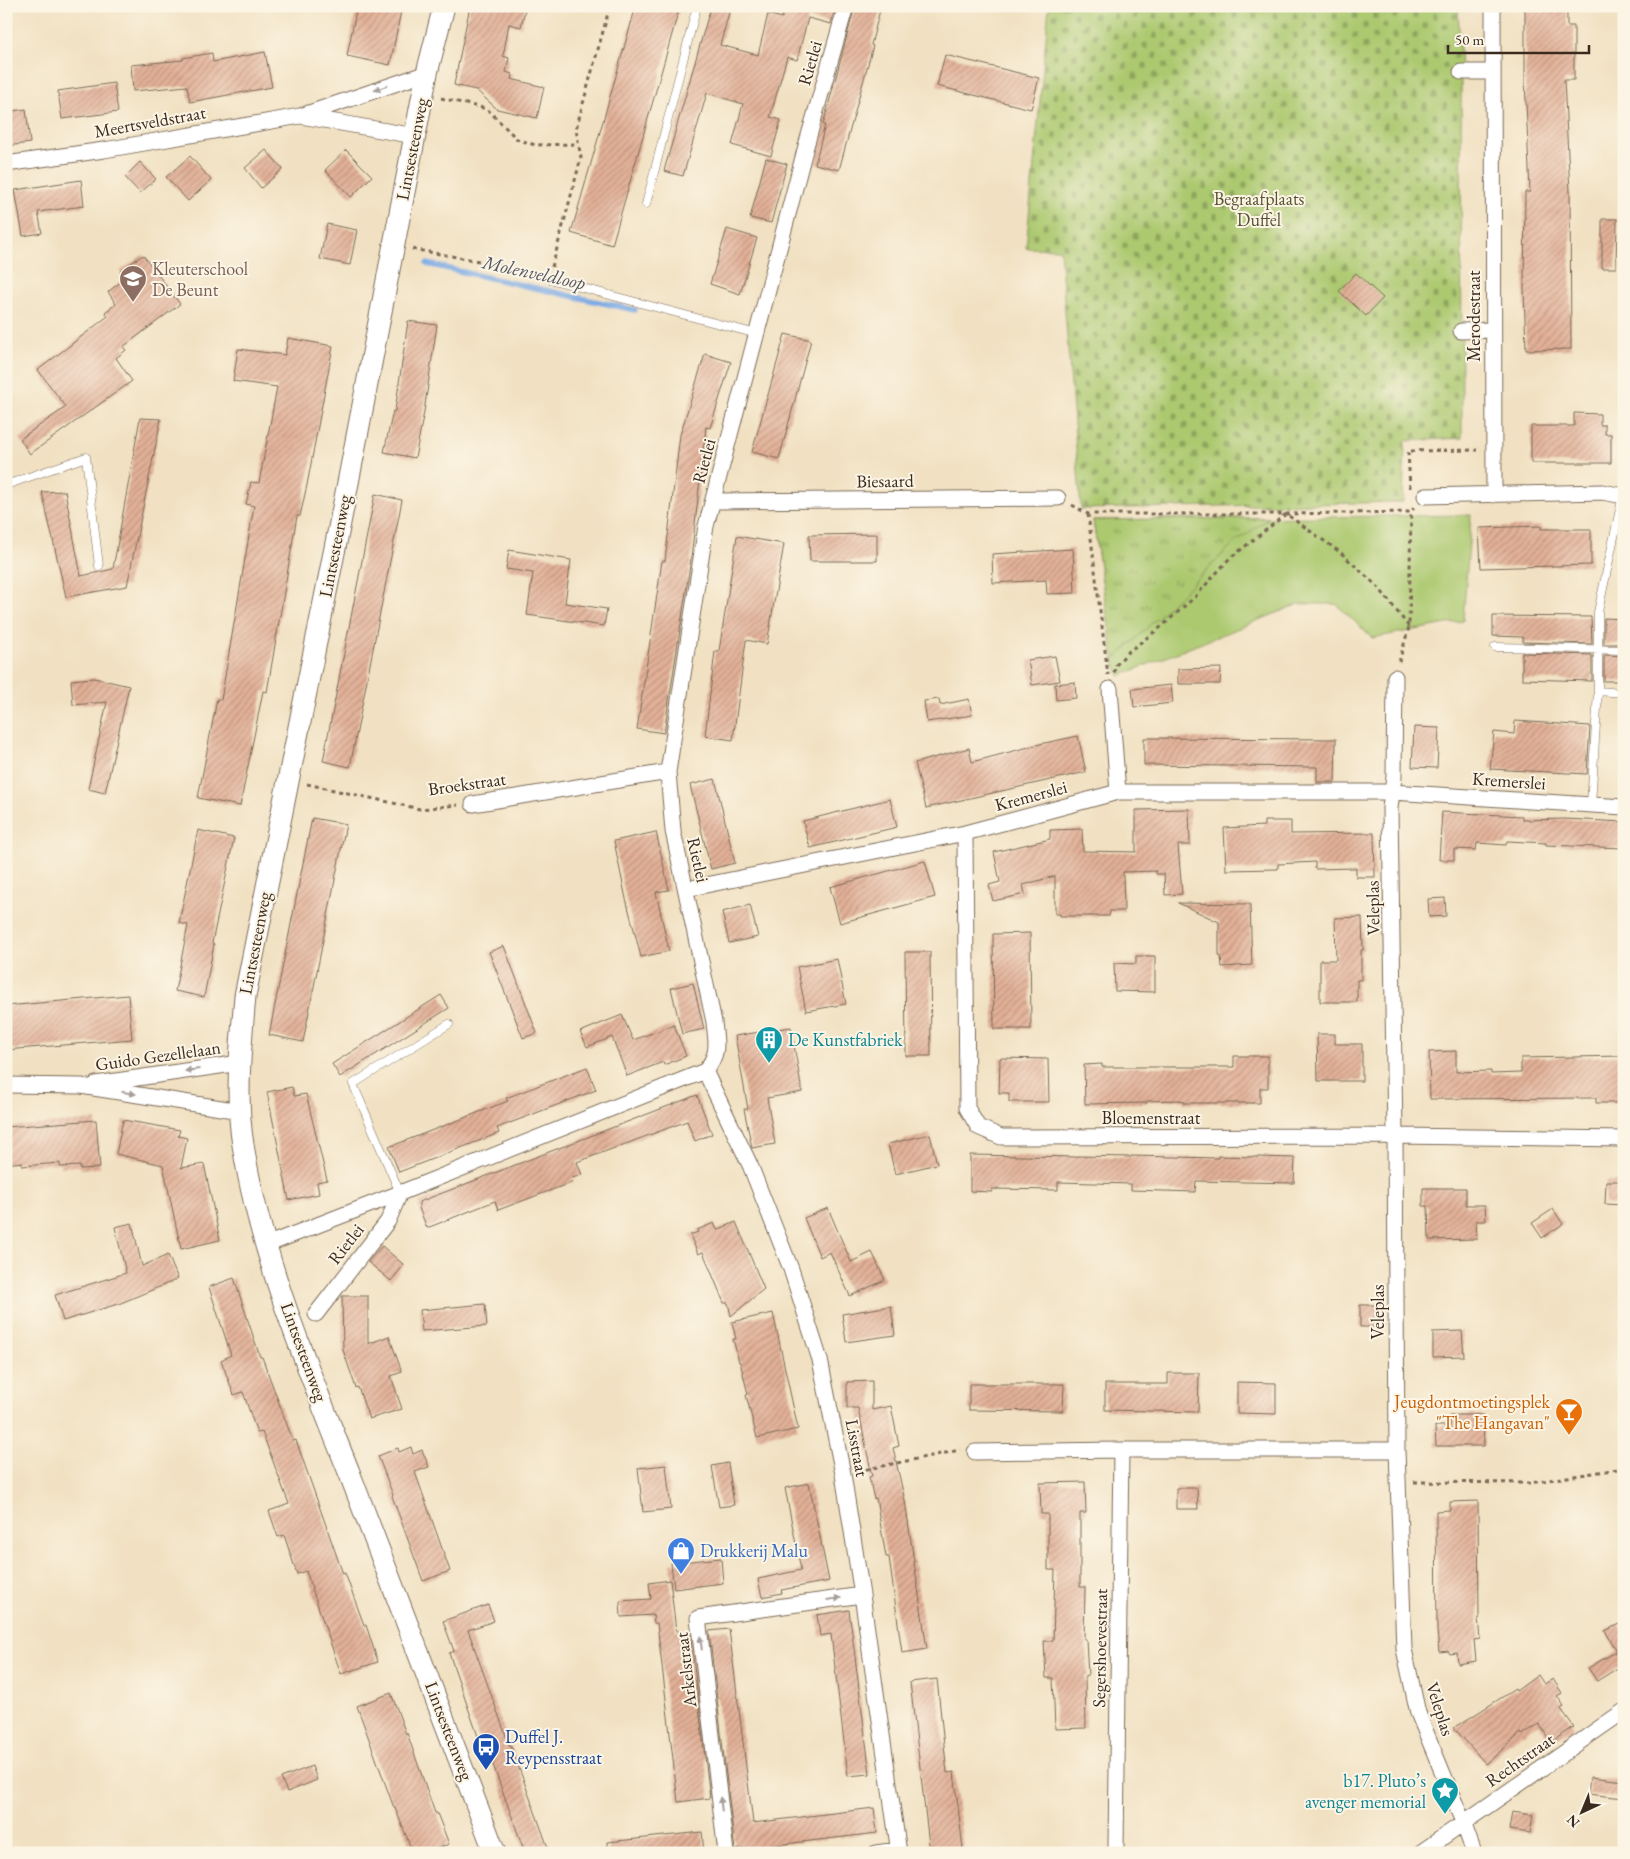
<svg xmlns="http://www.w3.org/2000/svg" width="1630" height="1859" font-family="'EB Garamond',serif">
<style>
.grass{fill:#acc970;stroke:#747a47}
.cemetery{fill:url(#cemetery-stones);stroke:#747a47}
.park{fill:url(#park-tufts);stroke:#747a47}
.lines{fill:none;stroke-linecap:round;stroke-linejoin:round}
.stream{stroke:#7aa9e4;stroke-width:5.5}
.building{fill:url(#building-hatch)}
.lane-casing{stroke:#7b6a57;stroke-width:9}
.street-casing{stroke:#7b6a57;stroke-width:17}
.secondary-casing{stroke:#7b6a57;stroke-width:23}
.path{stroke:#7b6a57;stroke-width:3;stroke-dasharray:4 4;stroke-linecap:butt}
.lane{stroke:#fff;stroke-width:8}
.street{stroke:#fff;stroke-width:15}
.secondary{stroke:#fff;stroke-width:21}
.oneway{fill:#a79f9a}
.labels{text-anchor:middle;stroke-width:4;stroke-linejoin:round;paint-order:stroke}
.street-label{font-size:18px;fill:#3b2a1e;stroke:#fcf5e5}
.park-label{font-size:18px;fill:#575232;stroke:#fcf5e5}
.education-label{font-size:18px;fill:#785e54;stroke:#fcf5e5;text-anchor:start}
.culture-label{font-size:18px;fill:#0d838f;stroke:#fcf5e5;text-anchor:start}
.food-label{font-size:18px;fill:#c56008;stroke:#fcf5e5;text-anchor:end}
.shop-label{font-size:18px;fill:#366cbe;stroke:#fcf5e5;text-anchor:start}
.transit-label{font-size:18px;fill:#164399;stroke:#fcf5e5;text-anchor:start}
.water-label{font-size:19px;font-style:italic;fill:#515663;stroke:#fcf5e5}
</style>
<defs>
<pattern id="cemetery-stones" width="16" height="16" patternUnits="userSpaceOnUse" patternTransform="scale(1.25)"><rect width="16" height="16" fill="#acc970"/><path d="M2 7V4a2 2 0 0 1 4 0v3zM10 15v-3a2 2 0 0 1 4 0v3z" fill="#8da35b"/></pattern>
<pattern id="park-tufts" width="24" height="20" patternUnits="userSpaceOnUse" patternTransform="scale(1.25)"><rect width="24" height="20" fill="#acc970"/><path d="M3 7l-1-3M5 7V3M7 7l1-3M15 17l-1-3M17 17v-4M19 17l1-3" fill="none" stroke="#8da35b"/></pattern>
<pattern id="building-hatch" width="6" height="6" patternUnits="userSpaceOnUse" patternTransform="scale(1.25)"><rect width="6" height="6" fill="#e3b198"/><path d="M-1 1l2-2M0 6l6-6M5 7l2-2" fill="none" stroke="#b9907b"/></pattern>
</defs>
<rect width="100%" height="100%" fill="#fcf5e5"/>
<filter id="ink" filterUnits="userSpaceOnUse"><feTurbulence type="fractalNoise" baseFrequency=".02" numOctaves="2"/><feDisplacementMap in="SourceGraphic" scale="10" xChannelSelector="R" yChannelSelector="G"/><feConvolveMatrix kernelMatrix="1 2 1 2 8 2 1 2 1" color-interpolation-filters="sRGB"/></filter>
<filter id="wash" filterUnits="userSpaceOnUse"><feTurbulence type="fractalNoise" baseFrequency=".0096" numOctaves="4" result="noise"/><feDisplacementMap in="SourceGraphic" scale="20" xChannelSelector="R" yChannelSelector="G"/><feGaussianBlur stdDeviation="1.12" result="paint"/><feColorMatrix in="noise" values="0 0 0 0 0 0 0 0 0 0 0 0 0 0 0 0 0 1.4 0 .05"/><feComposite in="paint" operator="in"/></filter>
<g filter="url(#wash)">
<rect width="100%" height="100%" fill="#f1e1c2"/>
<path class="grass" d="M1471 515 1463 621 1372 638 1336 604H1299L1119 676 1114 660 1093 520Z"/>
<path class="cemetery" d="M1049 6H1458L1461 72 1462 438 1405 441 1403 502 1081 509 1060 249 1026 248Z"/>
<path class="park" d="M1269 518 1233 544 1114 660 1093 520Z"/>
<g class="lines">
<path class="stream" d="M427 264 635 310"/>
</g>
<g id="blocks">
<path class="building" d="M357 6H402L390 65 347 56Z
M470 6H526L521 27 509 24 503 56 509 58 506 72 512 74 511 79 544 87 537 118 497 109 476 90 454 85Z
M636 6H680L612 245 571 233Z
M711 6H731L720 45 758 55 768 14 782 18 783 6H836L831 24 808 18 797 60 787 57 770 117 781 120 771 156 732 145 743 104 707 93 683 176 664 171Z
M855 6H881L871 45 873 46 839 170 815 164 825 125H823Z
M1525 6H1567V26H1574V80H1564L1570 192 1571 349 1526 350 1524 290 1525 192H1530L1525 80Z
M265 52 272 87 190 102 187 86 133 91 131 65 183 60V58L212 53 213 62Z
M945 55 1039 78 1031 109 937 86Z
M114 83 118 112 62 119 58 91Z
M26 109 30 143 6 146V112Z
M266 150 283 169 261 188 245 168Z
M346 150 372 176 351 197 325 170Z
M190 156 211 180 188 201 166 177Z
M766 158 787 164 771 223 750 218Z
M140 162 156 179 140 193 125 177Z
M81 180 84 206 38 212 42 233 23 236 15 190Z
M1602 219H1617L1616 268H1602Z
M327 224 357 230 350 265 320 259Z
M727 229 757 238 740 294 710 284Z
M143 255 180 304 123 347 126 350 116 358 132 381 30 454 20 439 66 407 38 370 108 316 105 312 116 304 108 292 125 278 120 271Z
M1356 273 1383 298 1366 316 1339 291Z
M408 321 437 325 424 412 415 458 384 452 393 411H395Z
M785 334 811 340 779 459 752 452Z
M288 338 333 346 307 485 300 516H297L267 692 263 691 240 806 198 798 217 699 221 700 254 506 246 504 251 482 259 483 277 387 233 381 238 349 285 355Z
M705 354 731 362 710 428 706 427 691 559 664 733 637 729 662 561H665L680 435Z
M1574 413 1600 414V425H1605V434H1611V463H1531V426H1574Z
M140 418 161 419 127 586 66 597 42 492 65 491 81 576 113 569Z
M375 494 402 500 350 767 323 761Z
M1541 526V529H1591V565L1481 568 1479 528Z
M877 534V561H810L809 535Z
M737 536 784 544 767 644 746 640 733 740 705 736 715 651H719Z
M1073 549 1075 593 1047 594 1046 580 993 583 992 554Z
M509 550 571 560 565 603 607 609 604 626 527 615 533 573 506 569Z
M1493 616 1591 617 1592 644 1523 642V637L1493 636Z
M1604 618 1624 619V644H1604Z
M1522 653 1592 655V681L1522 679Z
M1604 655 1624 656V681H1604Z
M1055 656 1060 681 1032 685 1028 660Z
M1221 668 1220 684H1178V669Z
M94 678 129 686 105 793 88 789 107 702 73 705 71 680Z
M1075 682 1076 698 1056 700 1055 684Z
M1171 685 1173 703 1134 707 1132 689Z
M939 699 940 705 969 699 972 715 927 722 924 701Z
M1515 721 1590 726 1587 774 1490 769 1494 732 1514 734Z
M1414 727 1439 728 1437 768 1412 767Z
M1078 736 1086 772 926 808 915 763 969 748 972 762 1040 744Z
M1144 738 1336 739 1335 782H1317V767L1144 765Z
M715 779 735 863 711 869 690 785Z
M890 799 897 827 810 848 803 821Z
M1189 809 1190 845H1178L1182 894 1165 895 1164 874H1156V871L1123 872 1124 911H1110L1109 916H1060V914H1055V876L1023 885 1025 894 993 901 989 885 1000 882 994 852 1050 839V830L1082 829 1083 851 1136 852V810Z
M1442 812 1522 816V820L1565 819 1624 822V848L1546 845V843L1507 841 1506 845 1477 843 1476 850 1454 849V860H1439Z
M312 818 346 824 303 1042 269 1035Z
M1264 821H1291V834L1374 833 1375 877H1356V868L1315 869V862L1278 864V869L1226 870 1224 828 1264 826Z
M198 830 234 838 212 943 214 944 204 997 175 991 188 925 179 923Z
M656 832 669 890 656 892 669 951 641 957 626 899 614 841Z
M925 861 935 897 840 923 830 887Z
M1445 898 1446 916 1429 917 1428 899Z
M1178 903 1250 904 1252 965 1222 967 1221 956H1219V922Z
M750 905 758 937 729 943 722 912Z
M1362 917 1363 950H1361V980H1357V1002H1320V960H1336L1335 918Z
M1030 933 1031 1029H994L993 934Z
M504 946 537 1033 523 1038 489 952Z
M905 952H930L931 1056H906Z
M1136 956H1155V992L1115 991 1114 963 1136 964Z
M837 959 846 1004 806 1011 797 967Z
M693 983 704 1029 682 1034 671 988Z
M128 995 132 1039 6 1050V1006Z
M441 995 449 1008 340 1077 332 1064Z
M622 1015 633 1040 674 1025 686 1056 664 1065 663 1062 627 1076 612 1037 587 1047 580 1032Z
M791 1027 802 1092 767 1098 775 1144 752 1148 744 1109H748L735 1036Z
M1317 1034H1335V1044H1362V1081H1318Z
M1456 1051V1072L1491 1071V1074L1521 1073V1058L1624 1056V1103H1596V1098L1430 1099 1429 1052Z
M1234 1056H1268V1088H1260V1103H1184V1101L1179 1100 1147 1101V1103L1085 1104 1084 1065 1102 1064V1067H1234Z
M1000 1058 1048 1059 1049 1102H1009V1093H999Z
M587 1067 596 1090 497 1128 499 1133 399 1172 389 1147 508 1101 506 1098Z
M292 1087 294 1096 306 1094 327 1180 317 1182 319 1194 289 1200 267 1092Z
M697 1095 712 1134 695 1141 687 1121 577 1162 582 1175 572 1178 573 1182 498 1210 495 1201 427 1228 419 1208V1202Z
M96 1120 100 1168 80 1169V1166L60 1167V1163L22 1166V1162L6 1164V1127Z
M123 1120 180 1130 178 1136 187 1138 181 1168 204 1164 220 1240 181 1249 163 1165 116 1154Z
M930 1134 937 1164 895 1174 888 1144Z
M970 1155 1076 1157V1156L1131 1157V1156L1218 1158V1156L1295 1158 1294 1183 1196 1181 1195 1192 1131 1190V1184L1058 1182V1190L992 1189V1192L970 1191Z
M1606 1181H1624V1205L1605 1204Z
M1423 1188H1466V1205H1485L1486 1221H1476L1477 1239 1429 1240 1428 1206H1423Z
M828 1208 851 1262 872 1252 885 1280 850 1296 830 1252 820 1257 804 1218Z
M1553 1209 1563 1224 1542 1238 1532 1223Z
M736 1222 764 1289 731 1316 728 1303H724L703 1252 698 1254 690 1235 698 1232 697 1230 714 1223 717 1230Z
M132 1223 142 1266 168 1255 178 1279 121 1303 63 1321 55 1295 126 1273 115 1227Z
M382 1246 404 1265 391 1281 368 1262Z
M234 1278 260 1357H262L293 1441 296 1440 343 1574 345 1573 364 1625H366L378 1662 341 1674 306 1571 297 1574 284 1535 278 1537 269 1511 289 1504 262 1432 257 1433 243 1392 234 1395 221 1360 231 1355 209 1287Z
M342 1296H368V1344L389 1336 402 1372 391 1376 402 1409 369 1419 358 1387 356 1388 343 1350Z
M485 1304 487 1326 422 1331 420 1310Z
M1360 1305H1384V1327H1360Z
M891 1306 895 1335 846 1342 842 1314Z
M773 1313 798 1429 757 1438 746 1395 748 1394 740 1362H739L733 1339H736L732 1322Z
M1462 1331 1464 1356 1433 1357V1332Z
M1168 1373H1199L1198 1412 1105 1410V1384H1168Z
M872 1381V1410L891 1406 899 1446 893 1448 905 1501 927 1649 902 1653 889 1557H886L876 1498 874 1499 869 1477 872 1476 858 1408H847V1382Z
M1237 1382 1276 1383V1414L1237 1413Z
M969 1384H1064L1063 1411 969 1410Z
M1450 1415H1483L1484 1446H1436L1435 1426H1450Z
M411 1447 413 1454 422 1450 429 1467 415 1472 450 1571 423 1581 392 1496 393 1495 378 1456 398 1448 399 1452Z
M728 1463 734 1505 719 1507 712 1466Z
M666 1465 671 1509 643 1512 638 1468Z
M1085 1482 1086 1513H1080V1587H1085L1084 1639H1086L1088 1676H1085L1086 1728 1055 1729 1053 1678H1046L1044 1641H1053L1055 1570H1048V1514H1041L1040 1483Z
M809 1483 829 1581 781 1590 782 1593 762 1597 758 1579 801 1570 785 1488Z
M1176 1488H1197L1198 1509H1176Z
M1478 1501 1479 1618H1478L1480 1639 1474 1640 1476 1661 1458 1664 1457 1653 1450 1654 1448 1651 1439 1652 1437 1630 1436 1511 1450 1510V1502Z
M721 1558 723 1583 674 1589 671 1563Z
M670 1580 676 1631H681L682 1634 690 1633 710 1798 678 1802 657 1623H654L653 1615 621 1617 620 1601 651 1599 649 1583Z
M488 1605 494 1621 468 1630 510 1747 511 1746 550 1853H525L484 1740 480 1742 449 1653 454 1651 443 1621Z
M849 1610 870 1774 848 1776 831 1634 820 1636 817 1615Z
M1619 1624 1624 1632V1664L1597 1681 1588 1668 1617 1651 1605 1631Z
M729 1629 753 1823 874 1808 877 1833 735 1850 709 1631Z
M1538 1675 1544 1684 1553 1679 1562 1693 1557 1696 1564 1706 1561 1709 1574 1727 1551 1742 1539 1724 1522 1735 1521 1733 1486 1764 1454 1728 1515 1689 1516 1691Z
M937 1679 947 1773 954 1772 963 1849 930 1853 910 1682Z
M391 1693 406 1734 407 1733 435 1813H437L449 1844 426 1853H413L395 1808H394L357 1706Z
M312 1766 317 1780 287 1792 281 1778Z
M1590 1777 1624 1781V1798L1588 1794Z
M1512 1812 1533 1815 1530 1833 1509 1830Z
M702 1832 704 1853H608V1842Z"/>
</g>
</g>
<g filter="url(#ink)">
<use href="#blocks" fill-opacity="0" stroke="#7b6a57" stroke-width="1"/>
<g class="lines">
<defs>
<path id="lane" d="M646 204 697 6
M549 279 757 334
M6 485 86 457 99 566
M1495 647 1624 650
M1598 691 1624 693
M1591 805 1598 691V612L1623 495
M400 1193 353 1084 449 1024"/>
<path id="street" d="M1493 6 1494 495
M1461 72H1493
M301 116 415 136
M6 164 104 150 300 116 427 73
M1461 331 1493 330
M1425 496 1602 492 1624 496
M713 501 1058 498
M1395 677 1394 777 1390 808 1395 1136 1397 1450 1404 1649 1418 1713 1463 1822 1474 1853
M1110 689 1118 792
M473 804 668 772
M965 833 967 1108 978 1127 1001 1137 1395 1136 1624 1139
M686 889 965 833 1118 792H1392L1624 807
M705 1071 750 1165 791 1269 820 1360 843 1474 862 1595 899 1853
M96 1084 240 1063
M6 1085 81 1086 240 1111
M266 1245 400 1193 705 1071C720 1053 716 1043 714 1022L673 831 668 772 706 526 806 146 846 6
M316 1314 388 1221 400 1193
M975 1452 1121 1450H1397
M1116 1847 1121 1450
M726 1853 698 1618 862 1595
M876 1853 898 1850
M1420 1853 1624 1711"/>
<path id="secondary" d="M444 6 427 73 347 488 245 996C241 1045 235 1096 243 1145 261 1258 307 1366 349 1472 398 1599 447 1726 495 1853"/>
</defs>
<use href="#lane" class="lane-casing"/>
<use href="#street" class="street-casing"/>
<use href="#secondary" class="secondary-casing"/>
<path class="path" d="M441 98 487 109 517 139 535 145 578 144
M412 249 485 262 538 276
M552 267 581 158 576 129 610 6
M1410 488 1408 451 1477 450
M1072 505 1088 514H1286L1411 512 1414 508
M1088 514 1108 675
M1399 662 1409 627 1411 512
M1114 673 1116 665 1128 652 1161 627 1195 597 1228 560 1286 514 1340 552 1379 588 1409 627
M307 784 420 809 458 805
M858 1471 960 1450
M1414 1482 1530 1483 1624 1468
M1278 1846 1280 1853"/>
<use href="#lane" class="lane"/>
<use href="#street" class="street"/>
<use href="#secondary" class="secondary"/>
</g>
<defs><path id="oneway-solid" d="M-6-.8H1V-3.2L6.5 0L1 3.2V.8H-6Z" transform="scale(1.25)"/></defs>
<g class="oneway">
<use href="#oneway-solid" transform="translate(381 88) rotate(161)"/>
<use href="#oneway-solid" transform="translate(192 1070) rotate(172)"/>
<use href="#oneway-solid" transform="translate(129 1093) rotate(9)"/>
<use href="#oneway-solid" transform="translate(834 1599) rotate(-8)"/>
<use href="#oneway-solid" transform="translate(701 1643) rotate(-97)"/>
<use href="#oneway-solid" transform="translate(721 1804) rotate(-97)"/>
</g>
</g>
<defs>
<symbol id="school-pin" viewBox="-11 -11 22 30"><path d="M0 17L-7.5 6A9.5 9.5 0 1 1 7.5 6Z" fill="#8d6e63" stroke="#fcf5e5"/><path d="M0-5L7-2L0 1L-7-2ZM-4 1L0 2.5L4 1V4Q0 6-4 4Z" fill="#fff"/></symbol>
<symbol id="building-pin" viewBox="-11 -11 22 30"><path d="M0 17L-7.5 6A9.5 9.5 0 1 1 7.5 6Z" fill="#0f9aa8" stroke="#fcf5e5"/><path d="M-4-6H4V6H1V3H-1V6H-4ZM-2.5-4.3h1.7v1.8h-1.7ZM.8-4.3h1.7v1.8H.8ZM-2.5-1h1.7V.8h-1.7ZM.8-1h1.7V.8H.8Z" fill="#fff"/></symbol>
<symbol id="bar-pin" viewBox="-11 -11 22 30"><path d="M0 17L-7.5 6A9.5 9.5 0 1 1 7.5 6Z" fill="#e8710a" stroke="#fcf5e5"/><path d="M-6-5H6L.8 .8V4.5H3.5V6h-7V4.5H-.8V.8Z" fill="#fff"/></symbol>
<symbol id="shop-pin" viewBox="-11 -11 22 30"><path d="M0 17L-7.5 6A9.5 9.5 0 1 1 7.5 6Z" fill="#3f7fe0" stroke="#fcf5e5"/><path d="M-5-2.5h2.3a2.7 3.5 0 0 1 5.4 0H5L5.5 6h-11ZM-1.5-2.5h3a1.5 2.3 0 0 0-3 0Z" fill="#fff"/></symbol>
<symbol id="bus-pin" viewBox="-11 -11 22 30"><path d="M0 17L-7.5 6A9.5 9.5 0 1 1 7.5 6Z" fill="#1a4fb4" stroke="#fcf5e5"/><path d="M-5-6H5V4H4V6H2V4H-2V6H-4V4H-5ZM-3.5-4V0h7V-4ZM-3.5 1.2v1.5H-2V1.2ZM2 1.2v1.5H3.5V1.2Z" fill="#fff"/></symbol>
<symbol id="sight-pin" viewBox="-11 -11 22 30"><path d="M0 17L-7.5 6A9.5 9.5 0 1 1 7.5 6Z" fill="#0f9aa8" stroke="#fcf5e5"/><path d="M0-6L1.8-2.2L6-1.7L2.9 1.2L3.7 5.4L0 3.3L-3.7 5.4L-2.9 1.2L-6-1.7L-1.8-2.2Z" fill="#fff"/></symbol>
</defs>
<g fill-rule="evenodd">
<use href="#school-pin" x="117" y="263" width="32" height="43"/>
<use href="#building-pin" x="753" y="1024" width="32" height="43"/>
<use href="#bar-pin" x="1553" y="1396" width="32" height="43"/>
<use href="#shop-pin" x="665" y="1535" width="32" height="43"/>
<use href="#bus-pin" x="470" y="1731" width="32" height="43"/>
<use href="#sight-pin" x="1429" y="1775" width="32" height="43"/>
</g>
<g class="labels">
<g class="street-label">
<text transform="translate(810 63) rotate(-74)" y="6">Rietlei</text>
<text transform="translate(150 122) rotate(-10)" y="6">Meertsveldstraat</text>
<text transform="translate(412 149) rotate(-79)" y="6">Lintsesteenweg</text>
<text transform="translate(1474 316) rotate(-90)" y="6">Merodestraat</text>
<text transform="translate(704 461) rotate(-75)" y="6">Rietlei</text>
<text transform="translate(885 481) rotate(-1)" y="6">Biesaard</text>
<text transform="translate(335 546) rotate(-79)" y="6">Lintsesteenweg</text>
<text transform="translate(1509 781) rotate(4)" y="6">Kremerslei</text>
<text transform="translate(467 784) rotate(-8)" y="6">Broekstraat</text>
<text transform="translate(1031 796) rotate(-15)" y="6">Kremerslei</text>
<text transform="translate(698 860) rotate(77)" y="6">Rietlei</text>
<text transform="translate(1373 908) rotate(-91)" y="6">Veleplas</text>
<text transform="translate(255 943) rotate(-79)" y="6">Lintsesteenweg</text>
<text transform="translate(158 1056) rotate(-8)" y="6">Guido Gezellelaan</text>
<text x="1151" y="1124">Bloemenstraat</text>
<text transform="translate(346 1244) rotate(-52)" y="6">Rietlei</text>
<text transform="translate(1378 1312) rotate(-90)" y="6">Veleplas</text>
<text transform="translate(304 1352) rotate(70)" y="6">Lintsesteenweg</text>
<text transform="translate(857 1448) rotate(79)" y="6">Lisstraat</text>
<text transform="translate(1100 1648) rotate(-89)" y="6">Segershoevestraat</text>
<text transform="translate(686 1670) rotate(-97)" y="6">Arkelstraat</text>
<text transform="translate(1440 1709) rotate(72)" y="6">Veleplas</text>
<text transform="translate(449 1731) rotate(69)" y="6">Lintsesteenweg</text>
<text transform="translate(1520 1760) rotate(-35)" y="6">Rechtstraat</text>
</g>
<g class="park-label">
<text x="1259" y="205">Begraafplaats<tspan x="1259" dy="21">Duffel</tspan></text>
</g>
<g class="education-label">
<text x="152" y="275">Kleuterschool<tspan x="152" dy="21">De Beunt</tspan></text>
</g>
<g class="culture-label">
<text x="788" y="1046">De Kunstfabriek</text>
<text x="1426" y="1787" text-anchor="end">b17. Pluto’s<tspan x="1426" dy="21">avenger memorial</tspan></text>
</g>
<g class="food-label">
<text x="1550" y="1408">Jeugdontmoetingsplek<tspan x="1550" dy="21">"The Hangavan"</tspan></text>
</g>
<g class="shop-label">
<text x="700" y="1557">Drukkerij Malu</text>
</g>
<g class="transit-label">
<text x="505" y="1743">Duffel J.<tspan x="505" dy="21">Reypensstraat</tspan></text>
</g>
<g class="water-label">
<text transform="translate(534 272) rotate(12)" y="7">Molenveldloop</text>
</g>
</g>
<rect width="1630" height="1859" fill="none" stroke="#fcf5e5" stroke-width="25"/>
<g transform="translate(1582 1812) rotate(224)" stroke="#fcf5e5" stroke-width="4" paint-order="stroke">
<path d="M0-4L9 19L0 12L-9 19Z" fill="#3b2a1e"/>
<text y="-8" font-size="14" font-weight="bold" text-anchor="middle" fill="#3b2a1e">N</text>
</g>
<path d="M1448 45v8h141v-8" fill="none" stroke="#3b2a1e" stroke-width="2.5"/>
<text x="1455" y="45" font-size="15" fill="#3b2a1e" stroke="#fcf5e5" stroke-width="4" paint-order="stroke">50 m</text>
</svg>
